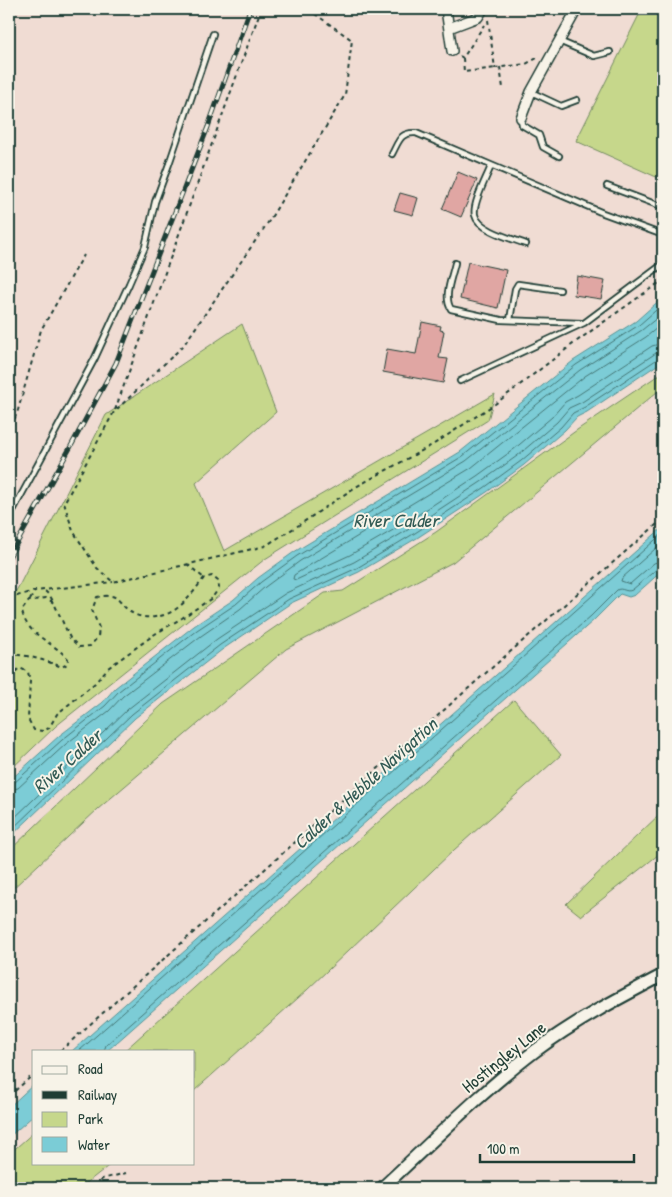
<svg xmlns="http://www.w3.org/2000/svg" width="672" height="1197" font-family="'Patrick Hand',sans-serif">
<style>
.green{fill:#c6d78b;stroke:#728a60}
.water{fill:#7bccd6;stroke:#569395}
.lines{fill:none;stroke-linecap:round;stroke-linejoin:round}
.shore{stroke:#447675;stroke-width:1}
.building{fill:#e0a6a3;stroke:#1f3d34}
.service-casing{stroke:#1f3d34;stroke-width:8}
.minor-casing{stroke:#1f3d34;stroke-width:12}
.secondary-casing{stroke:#1f3d34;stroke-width:15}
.path{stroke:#1f3d34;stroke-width:2;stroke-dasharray:4 4;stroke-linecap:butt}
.service{stroke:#f7f3e8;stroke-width:4.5}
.minor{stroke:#f7f3e8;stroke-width:9}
.secondary{stroke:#f7f3e8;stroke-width:11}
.rail-casing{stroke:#1f3d34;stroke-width:5}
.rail{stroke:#f7f3e8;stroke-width:3;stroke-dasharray:9;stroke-linecap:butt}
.labels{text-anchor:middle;stroke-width:4;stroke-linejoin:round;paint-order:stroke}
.street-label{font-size:18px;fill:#1f3d34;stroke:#f7f3e8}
.water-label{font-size:19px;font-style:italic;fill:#315a54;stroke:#f7f3e8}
</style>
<rect width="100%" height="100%" fill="#f0dcd3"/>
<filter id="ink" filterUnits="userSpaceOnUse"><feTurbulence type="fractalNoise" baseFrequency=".02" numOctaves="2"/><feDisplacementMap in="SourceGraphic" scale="10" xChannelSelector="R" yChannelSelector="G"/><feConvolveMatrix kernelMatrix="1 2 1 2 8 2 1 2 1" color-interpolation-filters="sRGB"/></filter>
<g filter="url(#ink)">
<path class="green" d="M642 9H663V180L576 141Z
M242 324 276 412 196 483 224 551 495 394 488 420 265 559 56 726 9 771V603L20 584 106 415Z
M663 372V387L453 562 286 649 98 809 9 892V851L163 704 325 593 343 591 436 532 577 430Z
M514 700 561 755 454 850 307 990 194 1091V1051H124Z
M663 811V851L581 916 566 904Z
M34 1132V1163H112L80 1188H9V1154Z"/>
<path class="water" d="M663 297V361L587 412 577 417 565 430 524 465 487 492 417 538 359 572 291 603 223 649 135 718 9 838V781L59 736 102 703 115 688 194 626 233 600 258 578 294 552 460 452 573 361 636 321Z
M663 527V570L635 595 629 597 620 594 594 620 107 1051H72Z
M34 1084V1115L9 1137V1107Z"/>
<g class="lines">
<path class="shore" d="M663 323 646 337 585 376 471 468 305 568 294 575 293 579 296 580 350 555 407 522 477 476 513 450 552 417 565 402 578 395 652 346 663 343
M663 542 622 578 621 581 630 584 654 563 663 560
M9 784 14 783 62 740 105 706 119 691 197 630 236 604 261 582 297 556 463 456 576 365 639 325 663 304
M9 790 18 788 66 744 109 711 123 696 201 636 240 609 265 587 300 561 466 461 580 370 642 330 663 313
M9 823 128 709 217 639 286 593 354 562 411 528 481 482 517 456 557 422 569 408 582 402 656 353 663 351
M9 832 132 714 220 645 289 599 357 568 415 533 484 488 521 461 561 427 573 413 585 407 659 358 663 357
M79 1051 663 533
M104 1051 106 1045 591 616 617 590C622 587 626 593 632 590L658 568 663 566"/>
</g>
<path class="building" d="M458 172 477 180 461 217 442 209Z
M400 193 418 198 413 215 394 210Z
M468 262 506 270 498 308 460 299Z
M577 276 605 281 601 299 574 295Z
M422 322 441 326 440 330 444 331 439 358 448 359 443 383 383 372 387 349 416 354Z"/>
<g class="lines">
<defs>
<path id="service" d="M559 41 594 56 610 52
M531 92 561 106 577 100
M521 118 522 125 539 135 543 147 559 156
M392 154C399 141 400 132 416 133L603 213 663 235
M491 166C487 177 472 204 475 215 478 230 513 239 526 244
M607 186 663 207
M455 263C452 277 443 297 451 309L501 320 582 323
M510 320 515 289 518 284 560 290
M460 381 584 323 663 264
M9 518 94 360 129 284 145 247 155 202 169 164 213 34"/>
<path id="minor" d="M446 9 452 51
M449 28 478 17 483 9
M521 118 531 92 577 9"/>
<path id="secondary" d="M382 1188C432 1142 481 1092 535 1051 575 1021 619 998 663 975"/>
</defs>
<use href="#service" class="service-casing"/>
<use href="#minor" class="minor-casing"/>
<use href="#secondary" class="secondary-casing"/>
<path class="path" d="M308 9 352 40 345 95 269 221 183 346 114 412 64 503 73 531 97 568 113 582 265 546 299 525 354 488 434 444 495 404 577 341 663 280
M488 20 495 68 526 64 539 57
M460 56 463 58 484 25
M463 58 464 72 495 68
M500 67 503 88
M115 410 261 9
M9 434 18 410 41 330 84 255
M187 564 204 578
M45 591 50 596 53 601
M9 598 35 591 113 582
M30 600 35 591
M9 654C28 655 44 660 62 667L67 664 68 659C53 641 25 635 22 610L29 601 46 598 54 603 70 638 79 647 90 646 98 637 99 628 92 610 97 597C120 593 115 599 129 611 137 617 146 618 155 617 179 614 190 596 204 578L212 576 218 581 219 588 212 598 182 618 155 634 108 668 95 683 57 714 49 728 43 731 34 730 28 719 30 681 28 672 20 668C7 675 10 701 9 715
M60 1051 479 679 663 519
M9 1096 34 1074
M97 1188 102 1179 126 1173"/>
<use href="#service" class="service"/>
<use href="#minor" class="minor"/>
<use href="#secondary" class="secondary"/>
<defs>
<path id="rail" d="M9 557 70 448 116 363 208 127 250 9"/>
</defs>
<use href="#rail" class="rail-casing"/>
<use href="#rail" class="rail"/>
</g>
</g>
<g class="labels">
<g class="street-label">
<text transform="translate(504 1057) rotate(-39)" y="6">Hostingley Lane</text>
</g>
<g class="water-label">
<text x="396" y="527">River Calder</text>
<text transform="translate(67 761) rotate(-42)" y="7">River Calder</text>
<text transform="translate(365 783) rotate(-42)" y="7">Calder &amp; Hebble Navigation</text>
</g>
</g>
<rect width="672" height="1197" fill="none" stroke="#f7f3e8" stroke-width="30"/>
<rect x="15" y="15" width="642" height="1167" fill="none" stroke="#1f3d34" stroke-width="2" filter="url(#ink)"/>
<rect x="32" y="1050" width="162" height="115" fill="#f7f3e8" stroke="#a1aaa0"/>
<rect x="42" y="1066" width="25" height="8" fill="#f7f3e8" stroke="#a1aaa0"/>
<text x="78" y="1074" font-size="15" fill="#1f3d34">Road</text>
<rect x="42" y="1091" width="25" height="8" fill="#1f3d34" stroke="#a1aaa0"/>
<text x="78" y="1100" font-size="15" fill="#1f3d34">Railway</text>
<rect x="42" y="1112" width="25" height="15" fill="#c6d78b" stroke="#a1aaa0"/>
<text x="78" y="1124" font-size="15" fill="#1f3d34">Park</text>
<rect x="42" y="1137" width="25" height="15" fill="#7bccd6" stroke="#a1aaa0"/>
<text x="78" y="1150" font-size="15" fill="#1f3d34">Water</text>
<path d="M480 1154v8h154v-8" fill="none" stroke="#1f3d34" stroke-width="2.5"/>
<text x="487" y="1154" font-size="15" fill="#1f3d34" stroke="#f7f3e8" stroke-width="4" paint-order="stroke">100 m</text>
</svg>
